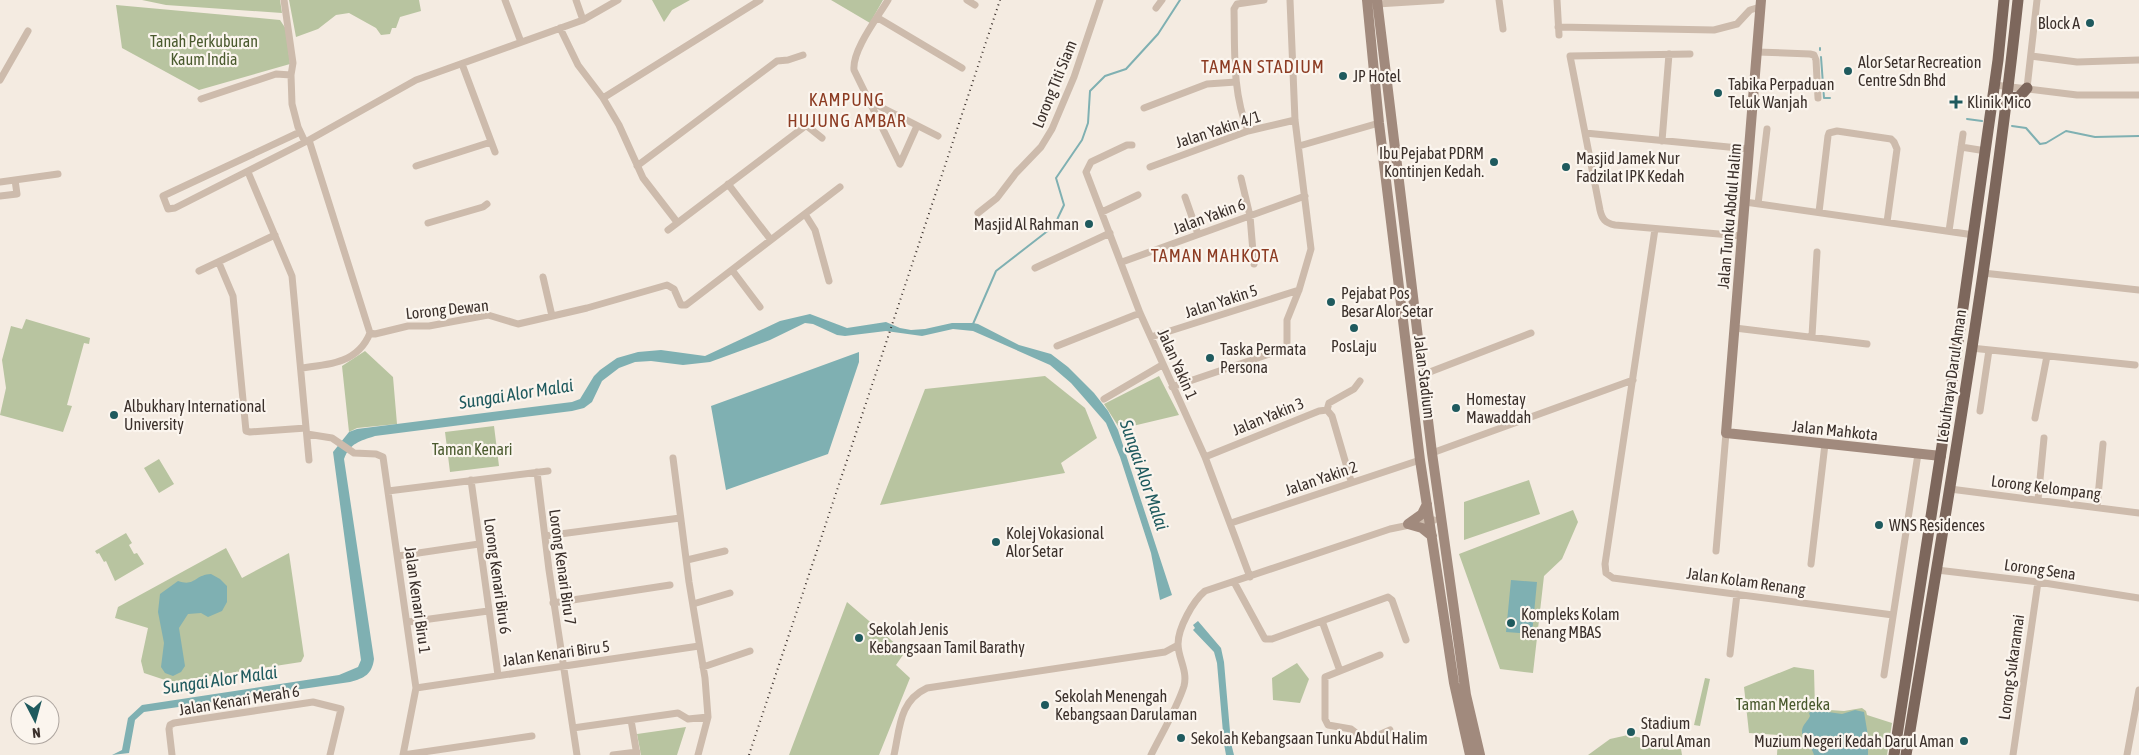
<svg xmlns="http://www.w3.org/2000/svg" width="2139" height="755" font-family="'Asap Condensed',sans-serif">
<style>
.green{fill:#b8c4a0}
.water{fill:#7fb0b2}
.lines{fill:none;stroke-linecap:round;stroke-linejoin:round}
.stream{stroke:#7fb0b2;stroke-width:2}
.street{stroke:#cdbbac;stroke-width:7}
.secondary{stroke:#a18a7d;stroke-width:10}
.primary{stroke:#7d675c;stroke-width:11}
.rail{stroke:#3b302b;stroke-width:2;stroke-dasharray:1 4;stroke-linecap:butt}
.poi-dot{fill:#1f5a5e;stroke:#fbf5ee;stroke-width:2}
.labels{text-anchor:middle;stroke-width:4.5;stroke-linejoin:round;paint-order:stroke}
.poi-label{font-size:16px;fill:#3b302b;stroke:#fbf5ee;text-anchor:start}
.park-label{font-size:16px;fill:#4a5a2e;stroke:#fbf5ee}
.street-label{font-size:16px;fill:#3b302b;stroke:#fbf5ee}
.neighbourhood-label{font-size:18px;letter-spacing:1px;fill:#8c3b22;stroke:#fbf5ee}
.water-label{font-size:18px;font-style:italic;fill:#1f5a5e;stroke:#fbf5ee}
</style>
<rect width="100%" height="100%" fill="#f4ebe1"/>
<path class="green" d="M142 0H280L282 13 166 5Z
M289 0H419L421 11 400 17 396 28H392L390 34 381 35 376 28 349 13 336 15 318 29 296 37Z
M652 0H690L672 10 664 22Z
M831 0H883L870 23Z
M116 5 280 20 286 29 290 64 199 90 122 48Z
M26 319 90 338 89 344 84 343 67 405 72 406 63 432 0 415 6 388 2 360 11 326 22 329Z
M365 351 393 377 397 424 357 428 349 432 342 366Z
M1045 376 1085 408 1097 438 1061 463 1065 473 880 505 925 389Z
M1159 376 1179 415 1120 429 1104 404Z
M494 426 499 466 450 472 445 432Z
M159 459 174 484 159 493 144 468Z
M1529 480 1540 514 1464 540V502Z
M1573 510 1578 522 1562 559 1544 576 1533 673 1500 669 1459 554Z
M126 533 132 543 129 545 134 554 137 553 144 564 115 581 106 561 104 562 99 553 97 554 95 551Z
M226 548 242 578 289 553 304 656 301 662 171 682 144 673 141 661 148 628 115 618 118 607Z
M847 602 905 652 896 665 910 678 879 755H789Z
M1297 663 1309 679 1300 703 1273 700 1272 678Z
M1794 667 1814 670 1815 709 1844 711 1862 708 1866 711 1867 715 1892 723 1887 755H1777L1778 735 1749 733 1744 687Z
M1705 678 1710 679 1700 726 1694 725Z
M686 727 677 755H641L637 734Z
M1628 735 1656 741 1669 750 1681 749 1682 755H1588L1610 739Z"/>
<path class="water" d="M810 314 847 328 886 322 900 328 911 330 925 329 952 323H973L978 324 1019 345 1051 354 1068 367 1094 393 1108 411 1118 430 1172 595 1160 600 1151 553 1120 457 1106 423 1071 383 1050 365 973 331 953 329 922 336 886 331 845 336 837 335 813 324 805 323 770 340 710 362 683 365 651 361 635 362 619 368 602 381 592 402 584 408 572 411 375 436C360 441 350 443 344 459L374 659C372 674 365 678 350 682L144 712 135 720 129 753 112 755 122 750 128 718 142 705 339 675 358 667 361 660 333 452 349 432 357 429 572 402 580 399 594 376 600 370 617 358 638 352 661 350 705 356 780 321Z
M859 352V362L828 454 726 490 711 406Z
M211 574 220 579 227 586V602L222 611 208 617 201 613 188 614 179 628 185 666 181 672 173 676 165 673 161 667 164 643 158 612 160 594 178 581C195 587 194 575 211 574Z
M1511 580 1537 582 1532 634 1506 632Z
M1198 621 1221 648 1224 662 1231 743 1234 755H1226L1224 744 1217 663 1214 652 1193 630 1195 628 1193 625Z
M1814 710 1842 714 1855 710 1864 712 1868 736V755H1814C1812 745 1801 741 1802 730 1803 724 1808 721 1810 716L1809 713Z"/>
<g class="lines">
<path class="stream" d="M1820 48V50
M1821 57 1824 98H1830
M1967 119 1982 121
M2012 126 2026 128 2040 144 2046 143 2066 131 2095 137 2139 136
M973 324 996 271 1054 226 1064 205 1056 178 1082 140 1088 123 1090 91 1105 76 1126 69 1158 34 1180 0"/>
<path class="street" d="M284 0 293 63 291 75 292 104 298 127 305 142
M505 0 521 42
M576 0 583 20
M888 0C878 17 852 50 854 70L900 164
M967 0 975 5
M1499 0 1503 29
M1557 0 1559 35
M1377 4 1441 0
M1156 8 1162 0
M878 18 962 68
M1558 27 1714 30 1737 24 1750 10 1760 7
M560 28 578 65 603 98 619 125 643 178 677 222
M1757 52 1810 54 1814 55 1816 60 1818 98
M1690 54 1570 56 1600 210C1602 219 1605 223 1615 225L1742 236
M2031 56 2077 62 2139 60
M462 64 495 152
M0 80 28 31
M1995 85 2077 95H2139
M2027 88 2037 0
M603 98 760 0
M201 99 276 74 291 75
M869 101 938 136
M1144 108 1207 84 1236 82
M1248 131C1232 92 1235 50 1234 9L1237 4 1264 0
M300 132 163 196 168 209 175 208 309 140 416 80 583 20 618 0
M1585 133 1749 149
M309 140 370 333
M1662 141 1669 54
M1132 145H1127L1091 162 1086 172 1140 313 1205 457 1250 577
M1299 146 1379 123
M1961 147 1986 151
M900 164 917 126
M416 166 491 142
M637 166 777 61 788 60 803 55
M1150 167 1248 131 1295 120
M248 172 292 276 309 460
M1241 178 1250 216 1254 264
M0 182 58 174
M728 184 771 240
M0 196 17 194 15 180
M1185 197 1198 234
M1745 202 1974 235
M1758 204 1767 129
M1102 212 1138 195
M1819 212 1828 136 1829 133 1837 131 1891 139 1894 142 1897 149 1887 222
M978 213 997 198 1016 173 1041 147 1052 129 1074 77 1100 0
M805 214 815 230 829 281
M428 223 483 207 487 204
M1655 229 1605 564 1606 573 1613 578 1893 615
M668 230 804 127 807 126 822 138
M1949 231 1963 134
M1122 262 1305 196
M219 263 233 296 246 431 250 432 306 428
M1035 268 1110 233
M732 270 760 307
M199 271 275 235
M1983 273 2139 290
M543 277 552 316
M1735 328 1867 344
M1812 336 1817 252
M1151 337 1299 290
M1057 346 1140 313
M1971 348 2135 365
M301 368C329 365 358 363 370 333L375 334 408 326H429L488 315 518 324 587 308 667 285 674 289 681 305H686L840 187
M1422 375 1531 333
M1172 387 1284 349 1287 346V320L1299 290 1311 249 1295 120 1290 0
M1104 399 1162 365
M1327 410 1329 403 1354 389 1360 381
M1980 411 1989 350
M2035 418 2047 356
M307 434 332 438 354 453 376 454 383 457 416 688 403 755
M1432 453 1633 380
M1205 457 1319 411 1327 410 1332 416 1351 481
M673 458 689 582 705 678 708 717 698 755
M537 472 549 570 577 755
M471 480 498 675
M1950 489 2139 513
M388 491 548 471
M2038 500 2044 438
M2097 507 2103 444
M1231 523 1420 460
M545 536 680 518
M1716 551 1726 433
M398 556 479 544
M687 560 725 551
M1811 564 1825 444
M1937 570 2038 582 2139 598
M1234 582 1265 639H1272L1388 597 1392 600 1406 640
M553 603 670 585
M693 604 730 593
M1322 621 1340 671
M408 622 488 611
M1730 654 1737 594
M1380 655 1325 677V719L1328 725 1351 729 1364 739 1372 738 1390 730
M703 667 750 651
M1884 675 1918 454
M416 688 699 646
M631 720 637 755
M573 728 678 713 688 719 708 717
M172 755 169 729 170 725 174 723 313 702 341 709 330 755
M403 755 532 736
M613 755 637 752
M894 755C900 728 899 701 927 688L1165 652 1178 645
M1151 755C1162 733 1177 708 1184 686 1188 671 1178 658 1178 644 1178 628 1193 601 1205 591L1390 529 1434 520
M2013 755 2038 582
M2127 755 2139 690"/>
<path class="secondary" d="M1367 0 1379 123 1420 460 1454 683 1470 755
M1377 0 1432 453 1466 695 1480 755
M1761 0 1726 433 1941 456
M1408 524 1422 514 1427 504
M1408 524 1422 528 1432 536"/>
<path class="primary" d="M2007 98 2019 97 2027 88
M1894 755 1959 336 1998 60 2004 0
M1906 755C1947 504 1991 253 2018 0"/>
<path class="rail" d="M749 755 1000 0"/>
</g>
<g class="poi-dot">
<circle cx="2090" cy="23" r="5"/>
<circle cx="1848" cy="71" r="5"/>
<circle cx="1343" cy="76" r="5"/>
<circle cx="1718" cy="93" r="5"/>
<path d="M1953.5 94.5h5v5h5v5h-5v5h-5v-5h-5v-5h5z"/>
<circle cx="1494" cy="162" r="5"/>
<circle cx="1566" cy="167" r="5"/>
<circle cx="1089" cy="224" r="5"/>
<circle cx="1331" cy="302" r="5"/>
<circle cx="1354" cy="328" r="5"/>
<circle cx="1210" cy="358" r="5"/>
<circle cx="1456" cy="408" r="5"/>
<circle cx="114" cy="415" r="5"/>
<circle cx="1879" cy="525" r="5"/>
<circle cx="996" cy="542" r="5"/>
<circle cx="1511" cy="623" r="5"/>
<circle cx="859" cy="638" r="5"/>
<circle cx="1045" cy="705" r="5"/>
<circle cx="1631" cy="732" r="5"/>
<circle cx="1181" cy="738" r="5"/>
<circle cx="1964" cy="741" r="5"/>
</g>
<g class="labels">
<g class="poi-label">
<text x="2080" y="29" text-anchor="end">Block A</text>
<text x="1858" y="68">Alor Setar Recreation<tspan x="1858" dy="18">Centre Sdn Bhd</tspan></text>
<text x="1353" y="82">JP Hotel</text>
<text x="1728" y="90">Tabika Perpaduan<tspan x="1728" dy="18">Teluk Wanjah</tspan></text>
<text x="1967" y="108">Klinik Mico</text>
<text x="1484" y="159" text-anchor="end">Ibu Pejabat PDRM<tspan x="1484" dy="18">Kontinjen Kedah.</tspan></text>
<text x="1576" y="164">Masjid Jamek Nur<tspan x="1576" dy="18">Fadzilat IPK Kedah</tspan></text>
<text x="1079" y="230" text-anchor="end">Masjid Al Rahman</text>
<text x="1341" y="299">Pejabat Pos<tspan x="1341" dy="18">Besar Alor Setar</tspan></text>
<text x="1354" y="352" text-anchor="middle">PosLaju</text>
<text x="1220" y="355">Taska Permata<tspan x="1220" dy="18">Persona</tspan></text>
<text x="1466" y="405">Homestay<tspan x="1466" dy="18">Mawaddah</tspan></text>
<text x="124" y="412">Albukhary International<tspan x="124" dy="18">University</tspan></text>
<text x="1889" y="531">WNS Residences</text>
<text x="1006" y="539">Kolej Vokasional<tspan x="1006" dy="18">Alor Setar</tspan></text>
<text x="1521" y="620">Kompleks Kolam<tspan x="1521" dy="18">Renang MBAS</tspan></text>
<text x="869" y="635">Sekolah Jenis<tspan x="869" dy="18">Kebangsaan Tamil Barathy</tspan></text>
<text x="1055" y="702">Sekolah Menengah<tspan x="1055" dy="18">Kebangsaan Darulaman</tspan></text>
<text x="1641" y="729">Stadium<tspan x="1641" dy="18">Darul Aman</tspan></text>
<text x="1191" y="744">Sekolah Kebangsaan Tunku Abdul Halim</text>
<text x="1954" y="747" text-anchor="end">Muzium Negeri Kedah Darul Aman</text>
</g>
<g class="park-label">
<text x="204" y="47">Tanah Perkuburan<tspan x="204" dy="18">Kaum India</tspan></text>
<text x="472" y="455">Taman Kenari</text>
<text x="1783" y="710">Taman Merdeka</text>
</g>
<g class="street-label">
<text transform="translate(1054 84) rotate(-68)" y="6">Lorong Titi Siam</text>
<text transform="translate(1218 129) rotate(-18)" y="6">Jalan Yakin 4/1</text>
<text transform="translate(1209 216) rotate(-20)" y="6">Jalan Yakin 6</text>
<text transform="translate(1729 216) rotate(-85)" y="6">Jalan Tunku Abdul Halim</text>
<text transform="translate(1221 301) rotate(-18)" y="6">Jalan Yakin 5</text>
<text transform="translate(447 309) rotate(-6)" y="6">Lorong Dewan</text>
<text transform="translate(1178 364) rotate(66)" y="6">Jalan Yakin 1</text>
<text transform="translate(1951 376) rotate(-82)" y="6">Lebuhraya Darul Aman</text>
<text transform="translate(1425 377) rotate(83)" y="6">Jalan Stadium</text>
<text transform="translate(1268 416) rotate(-22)" y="6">Jalan Yakin 3</text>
<text transform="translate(1835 430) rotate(6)" y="6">Jalan Mahkota</text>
<text transform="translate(1321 478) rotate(-19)" y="6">Jalan Yakin 2</text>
<text transform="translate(2046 487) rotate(7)" y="6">Lorong Kelompang</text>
<text transform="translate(563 567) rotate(82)" y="6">Lorong Kenari Biru 7</text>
<text transform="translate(2040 569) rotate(8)" y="6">Lorong Sena</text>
<text transform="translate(498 576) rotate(82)" y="6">Lorong Kenari Biru 6</text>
<text transform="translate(1746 581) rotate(8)" y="6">Jalan Kolam Renang</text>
<text transform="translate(418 600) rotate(82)" y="6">Jalan Kenari Biru 1</text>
<text transform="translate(556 653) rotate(-8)" y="6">Jalan Kenari Biru 5</text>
<text transform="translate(2011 667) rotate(-82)" y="6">Lorong Sukaramai</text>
<text transform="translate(239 700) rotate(-9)" y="6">Jalan Kenari Merah 6</text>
</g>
<g class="neighbourhood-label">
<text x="1263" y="73">TAMAN STADIUM</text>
<text x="847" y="106">KAMPUNG<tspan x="847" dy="21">HUJUNG AMBAR</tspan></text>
<text x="1215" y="262">TAMAN MAHKOTA</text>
</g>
<g class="water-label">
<text transform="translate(516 394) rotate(-9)" y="6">Sungai Alor Malai</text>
<text transform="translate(1144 475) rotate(71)" y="6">Sungai Alor Malai</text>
<text transform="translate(220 680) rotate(-8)" y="6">Sungai Alor Malai</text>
</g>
</g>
<g transform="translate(35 720) rotate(174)"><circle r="24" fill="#fbf5ee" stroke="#aea6a0"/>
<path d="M0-4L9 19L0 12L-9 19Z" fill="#1f5a5e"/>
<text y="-8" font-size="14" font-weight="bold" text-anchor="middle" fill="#3b302b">N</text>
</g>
</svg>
